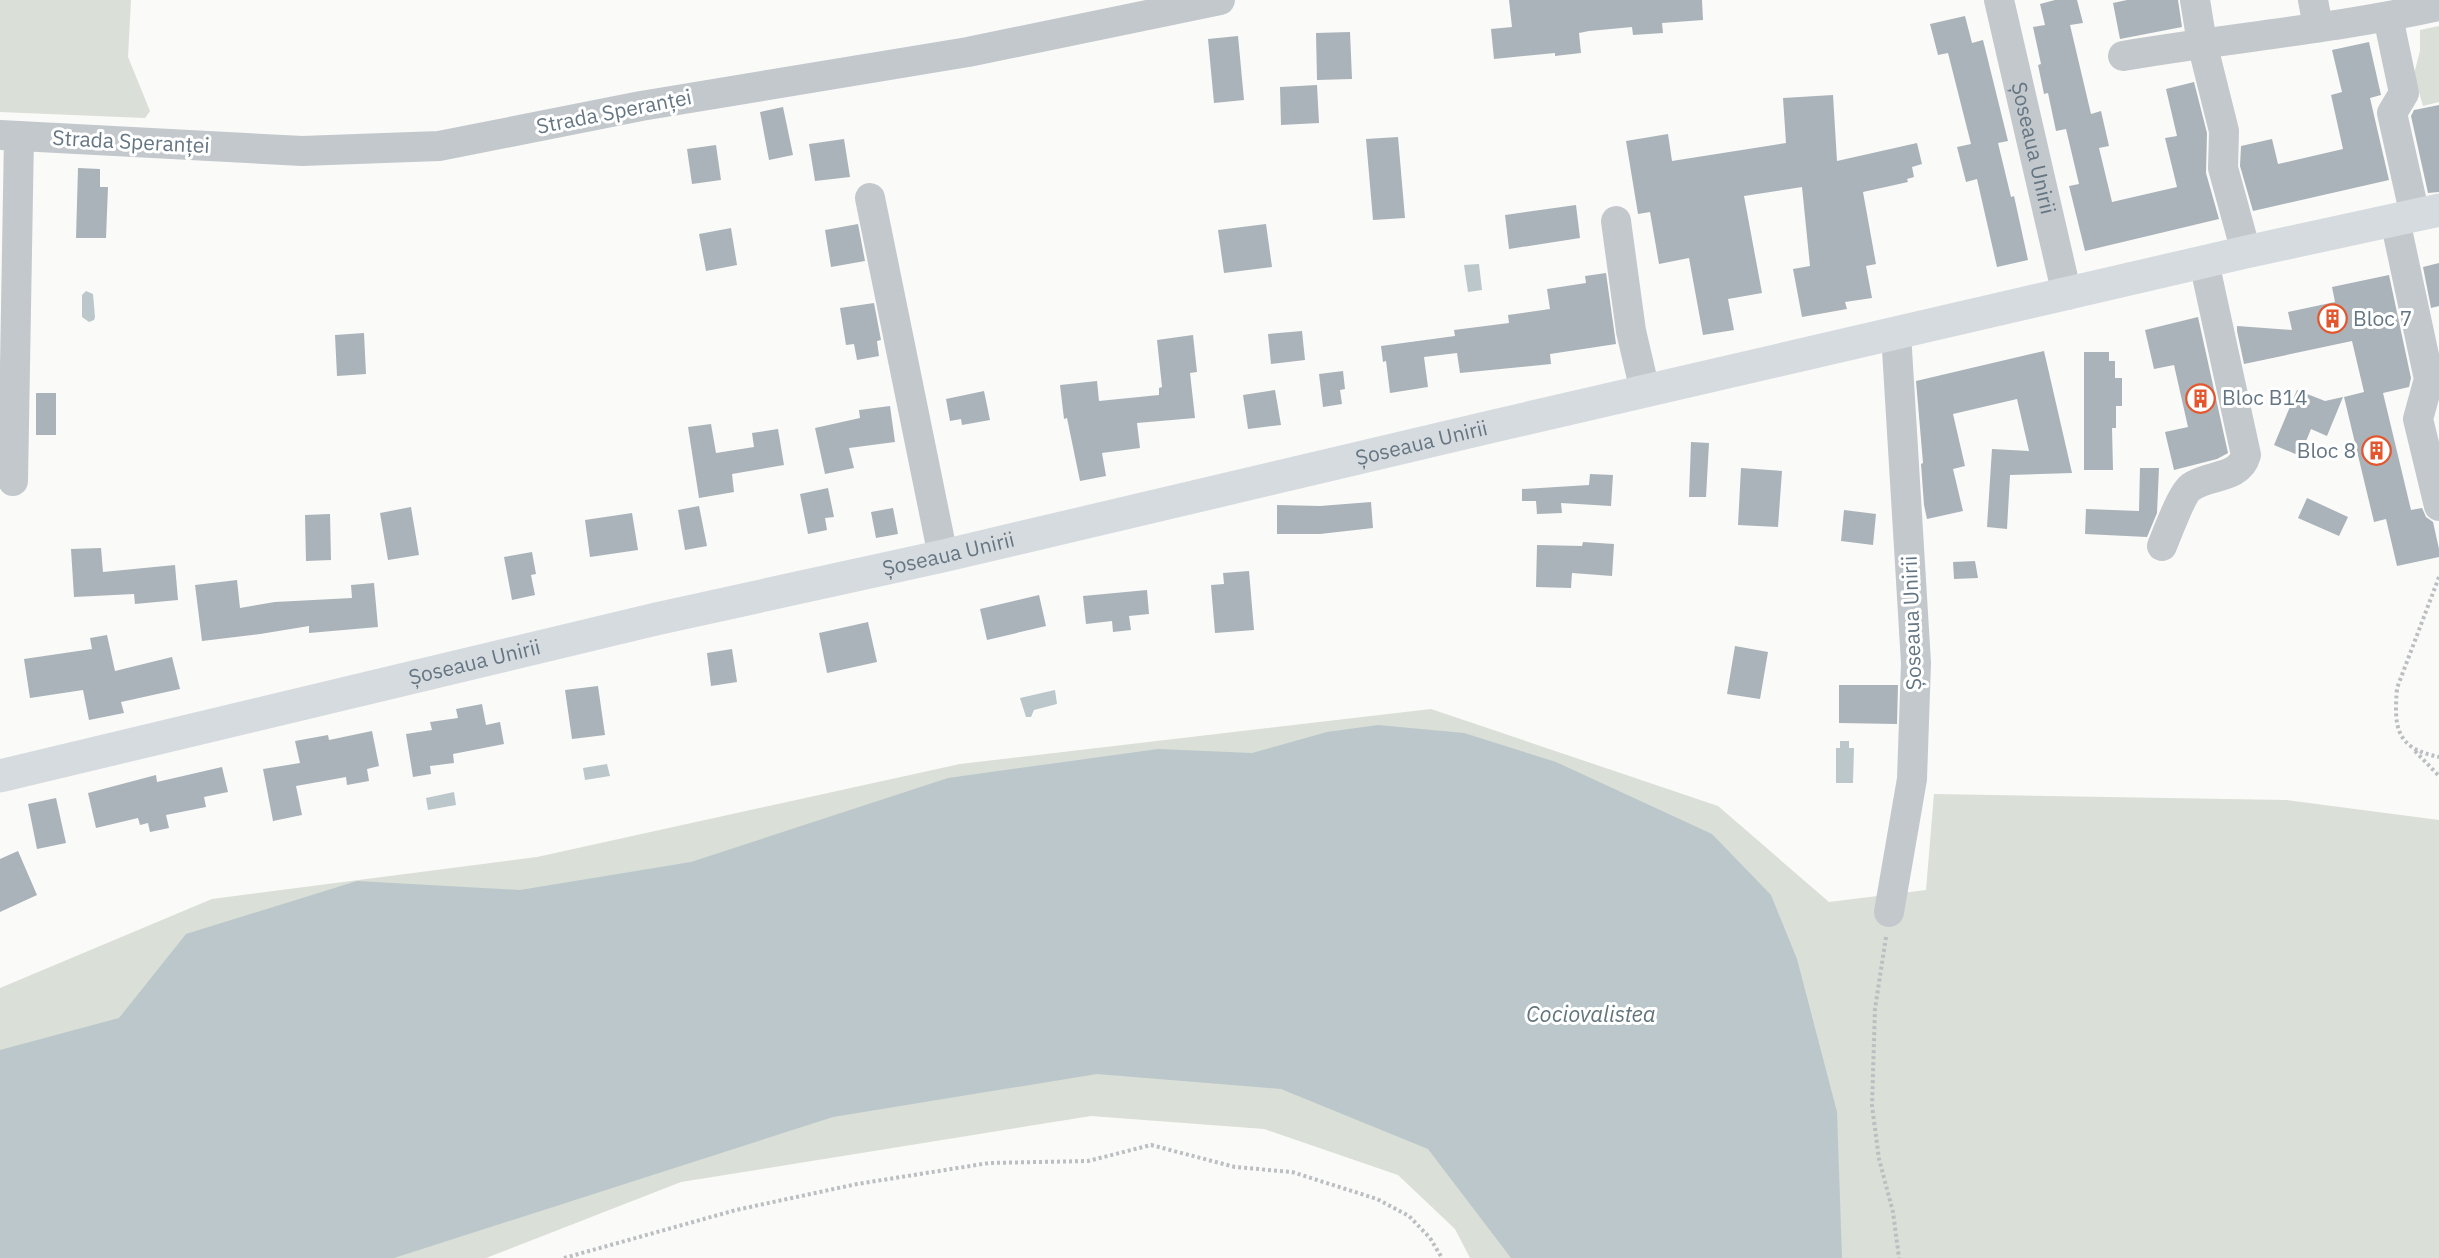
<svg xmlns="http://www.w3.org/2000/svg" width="2439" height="1258" font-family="'IBM Plex Sans',sans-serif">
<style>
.green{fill:#dadfd7}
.water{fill:#bbc7cb}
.building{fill:#aab3b9}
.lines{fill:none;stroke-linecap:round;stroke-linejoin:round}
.path{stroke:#bbbfc2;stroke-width:4;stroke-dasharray:3 3;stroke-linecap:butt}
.minor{stroke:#c3c8cc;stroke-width:30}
.major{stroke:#d6dbdf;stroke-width:33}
.labels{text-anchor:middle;stroke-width:6;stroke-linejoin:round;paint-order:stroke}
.street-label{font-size:21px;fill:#657683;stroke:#fff}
.poi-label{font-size:21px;fill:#657683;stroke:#fff;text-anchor:start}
.water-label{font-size:22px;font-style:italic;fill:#60757c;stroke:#fff}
</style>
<rect width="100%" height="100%" fill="#fafaf8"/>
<path class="green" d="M0 0H131L128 57 150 111 145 118 0 112Z
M2439 26V102L2423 106 2414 74 2420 51V30Z
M1431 709 1718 806 1829 902 1926 890 1934 794 2286 800 2439 820V1258H1470L1455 1229 1398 1175 1264 1129 1091 1116 681 1182 486 1258H0V988L212 899 537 857 960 764Z"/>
<path class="water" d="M1479 264 1482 290 1468 292 1464 265Z
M86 291 93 294 95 317 94 320 89 322 82 317V295Z
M1055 690 1057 704 1034 710 1031 717H1026L1020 698Z
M1378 725 1464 733 1556 762 1712 834 1771 895 1797 959 1837 1112 1842 1258H1511L1428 1149 1281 1089 1097 1074 833 1117 394 1258H0V1050L119 1018 186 934 357 881 520 890 691 862 948 778 1158 749 1252 753 1327 732Z
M1840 741H1849V748H1854L1853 783H1836V748H1840Z
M607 764 610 776 585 780 583 768Z
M454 792 456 805 428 810 426 798Z"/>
<path class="building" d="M1509 0H1702L1703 20 1662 23 1663 33 1633 35 1632 27 1589 31 1579 33 1581 53 1555 56V53L1494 59 1491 29 1512 27Z
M2055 0H2077L2083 23 2070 25 2091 114 2101 111 2109 146 2099 148 2112 202 2177 187 2165 138 2177 136 2166 89 2194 82 2207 133 2206 173 2219 219 2085 251 2069 186 2079 184 2066 129 2056 131 2048 93 2044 94 2038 65 2041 64 2033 27 2045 25 2040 4Z
M2127 0H2178L2182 27 2120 39 2113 3Z
M1965 16 1972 43 1983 40 2008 141 1998 143 2011 197 2014 196 2028 260 1997 267 1977 179 1966 182 1957 147 1971 144 1948 53 1938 55 1930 24Z
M1350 32 1352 79 1317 80 1316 33Z
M1238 36 1244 100 1214 103 1208 39Z
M2369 42 2381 95 2370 98 2389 180 2253 211 2240 166 2241 146 2272 139 2278 164 2343 149 2331 95 2342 92 2332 50Z
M1317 85 1319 123 1281 125 1280 87Z
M1833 95 1837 161 1917 143 1922 164 1912 167 1914 177 1907 179 1908 182 1863 192 1876 264 1866 266 1872 298 1845 302 1847 309 1802 317 1793 269 1810 266 1802 187 1744 196 1762 293 1728 299 1734 330 1703 335 1689 258 1659 264 1650 212 1638 214 1626 141 1668 134 1672 161 1786 143 1783 98Z
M2439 105V192L2428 193 2411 116 2414 110Z
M783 107 793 155 769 160 760 112Z
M1398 137 1405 218 1373 220 1366 139Z
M844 139 850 177 815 181 809 144Z
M716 145 721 180 692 184 687 149Z
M78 168 100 169V187H108L106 238H76Z
M1576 205 1580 238 1509 249 1505 215Z
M858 224 865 261 831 267 825 230Z
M1266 224 1272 267 1224 273 1218 230Z
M731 228 737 265 706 271 699 234Z
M2439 263V306L2431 308 2423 267Z
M1606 273 1616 344 1550 354 1551 364 1460 373 1457 353 1424 357 1428 387 1390 393 1386 361 1383 362 1381 346 1455 336 1454 330 1509 323 1508 315 1550 309 1547 289 1586 283 1585 276Z
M2389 275 2411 378 2409 387 2383 393 2411 510 2422 508 2426 517 2433 522 2439 549V557L2397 566 2386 519 2374 522 2344 397 2364 392 2352 341 2244 364 2237 331V326L2292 330 2288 312 2335 302 2332 287Z
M874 303 881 340 877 341 879 356 857 360 854 344 846 345 840 308Z
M2198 317 2228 453 2217 459 2174 470 2165 432 2188 427 2174 365 2154 369 2145 330Z
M1302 331 1305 360 1271 364 1268 334Z
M364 333 366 374 337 376 335 335Z
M1193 335 1197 372 1190 373 1195 418 1137 423 1140 448 1102 453 1106 476 1080 481 1067 418 1064 419 1060 385 1097 381 1099 401 1159 395V388L1162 387 1157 340Z
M2044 351 2072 473 2010 475 2007 529 1987 527 1992 449 2029 451 2017 399 1953 414 1965 466 1953 469 1963 511 1927 519 1924 505 1921 464 1923 463 1916 381Z
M2084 352H2109V361H2115V378H2122V406H2116V428H2112L2113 470H2084Z
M1343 371 1345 389 1340 390 1342 404 1323 407 1319 374Z
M1275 390 1281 425 1248 429 1243 395Z
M2297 390 2325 401 2343 397 2327 436 2311 429 2300 456 2274 445Z
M984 391 990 420 962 425 961 419 950 421 946 399Z
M36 393H56V435H36Z
M890 406 895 442 849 448 854 468 825 474 815 428 860 418 859 410Z
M711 424 716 453 754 447 752 433 778 429 784 465 732 474 734 492 699 498 688 427Z
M1691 442 1709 443 1706 497H1689Z
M1741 468 1782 471 1778 527 1738 525Z
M2140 468H2159L2157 513 2147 537 2085 534 2086 509 2139 511Z
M1590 474 1613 475 1611 506 1561 503 1562 513 1537 514 1536 501H1522V489L1589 485Z
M828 488 834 517 825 518 827 530 808 534 800 494Z
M2307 498 2348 517 2339 536 2298 518Z
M1371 502 1373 528 1320 534H1277V505L1320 506Z
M699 506 707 546 685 550 678 510Z
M411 507 419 555 388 560 380 513Z
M893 508 898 534 876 538 871 512Z
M1844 510 1876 514 1873 545 1841 541Z
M632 513 638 550 590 557 585 520Z
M330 514 331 560 306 561 305 515Z
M1583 542 1614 544 1612 576 1572 573 1571 588 1536 587 1537 545 1582 546Z
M101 548 103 572 175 565 178 600 135 604 134 594 74 597 71 549Z
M532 552 536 574 531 575 535 595 512 600 504 557Z
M1975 561 1978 578 1954 579 1953 562Z
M1249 571 1254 630 1215 633 1211 585 1224 584 1223 573Z
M237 580 240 608 275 602 352 598 351 585 374 583 378 627 309 633V626L260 634 202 641 195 585Z
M1147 590 1149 614 1129 616 1131 630 1113 632 1112 621 1086 624 1083 596Z
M1039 595 1046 626 987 640 980 609Z
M868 622 877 662 827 673 819 633Z
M107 635 115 671 172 657 180 689 121 702 124 713 89 720 83 690 30 698 24 659 92 649 90 638Z
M1735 646 1768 652 1760 699 1727 694Z
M732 649 737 682 711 686 707 653Z
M1839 685H1898L1897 724 1839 723Z
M598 686 605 735 572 739 565 690Z
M482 704 486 725 500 722 504 744 453 754 454 763 430 766 431 774 413 777 406 734 432 730 430 722 458 718 456 709Z
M372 731 379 766 367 769 369 781 347 785 346 777 296 786 302 815 273 821 263 769 300 763 295 741 328 735 329 740Z
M222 767 228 792 204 797 206 807 166 815 169 828 150 832 148 823 140 825 138 818 96 828 88 793 156 775 157 782Z
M56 798 66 843 37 849 28 804Z
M18 851 37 895 0 912V859Z"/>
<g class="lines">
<path class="path" d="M2439 577 2397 688C2394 727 2395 748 2439 757
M2415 751 2439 776
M1886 937 1875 1009 1872 1106 1879 1159 1893 1212 1899 1258
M564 1258 736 1210 857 1184 989 1163 1088 1161 1151 1145 1235 1167 1292 1172 1377 1199 1409 1216 1430 1238 1442 1258"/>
<g class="minor">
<path id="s1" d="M1999 0 2067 295"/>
<path d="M2195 0 2202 43 2224 131 2223 168 2246 252"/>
<path d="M2313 0 2318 27"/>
<path d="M2388 17 2404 93 2392 113 2415 216"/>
<path d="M2123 56C2228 38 2335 29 2439 6"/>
<path d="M0 135 302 151 439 146 641 106 968 52 1220 0"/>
<path d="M870 198 943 556"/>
<path d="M2395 220 2429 379 2418 419 2439 506"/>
<path d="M1616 221 1631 331 1645 391"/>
<path d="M13 481 19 136"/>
<path d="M2162 546C2167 534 2182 493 2191 487 2208 474 2239 480 2246 455L2204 262"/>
<path d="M1889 912 1912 779 1916 663 1896 333"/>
</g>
<path class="major" id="s2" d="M0 776 656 619 943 556 1494 426 2246 252 2439 210"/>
</g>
<defs>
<symbol id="building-ring" viewBox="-11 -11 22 22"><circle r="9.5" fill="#fff" stroke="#e4572e" stroke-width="1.5"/><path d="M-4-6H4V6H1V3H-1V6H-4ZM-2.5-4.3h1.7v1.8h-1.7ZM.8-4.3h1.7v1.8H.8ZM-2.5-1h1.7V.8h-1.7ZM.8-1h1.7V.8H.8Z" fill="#e4572e"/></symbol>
</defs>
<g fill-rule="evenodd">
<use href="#building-ring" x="2316" y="302" width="33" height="33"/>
<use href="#building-ring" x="2184" y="382" width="33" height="33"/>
<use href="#building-ring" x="2360" y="434" width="33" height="33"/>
</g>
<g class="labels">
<g class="street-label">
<text transform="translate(614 112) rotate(-11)" y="7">Strada Speranței</text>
<text transform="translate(131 142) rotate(3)" y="7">Strada Speranței</text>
<text dy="7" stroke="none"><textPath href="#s1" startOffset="152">Șoseaua Unirii</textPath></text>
<text dy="7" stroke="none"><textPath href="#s2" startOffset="1460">Șoseaua Unirii</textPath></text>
<text dy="7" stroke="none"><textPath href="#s2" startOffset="974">Șoseaua Unirii</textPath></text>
<text transform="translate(1912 623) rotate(-92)" y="7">Șoseaua Unirii</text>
<text dy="7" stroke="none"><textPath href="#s2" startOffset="488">Șoseaua Unirii</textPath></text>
</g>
<g class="poi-label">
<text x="2353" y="326">Bloc 7</text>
<text x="2222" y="405">Bloc B14</text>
<text x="2356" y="458" text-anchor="end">Bloc 8</text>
</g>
<g class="water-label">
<text x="1591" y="1022">Cociovalistea</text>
</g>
</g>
</svg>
